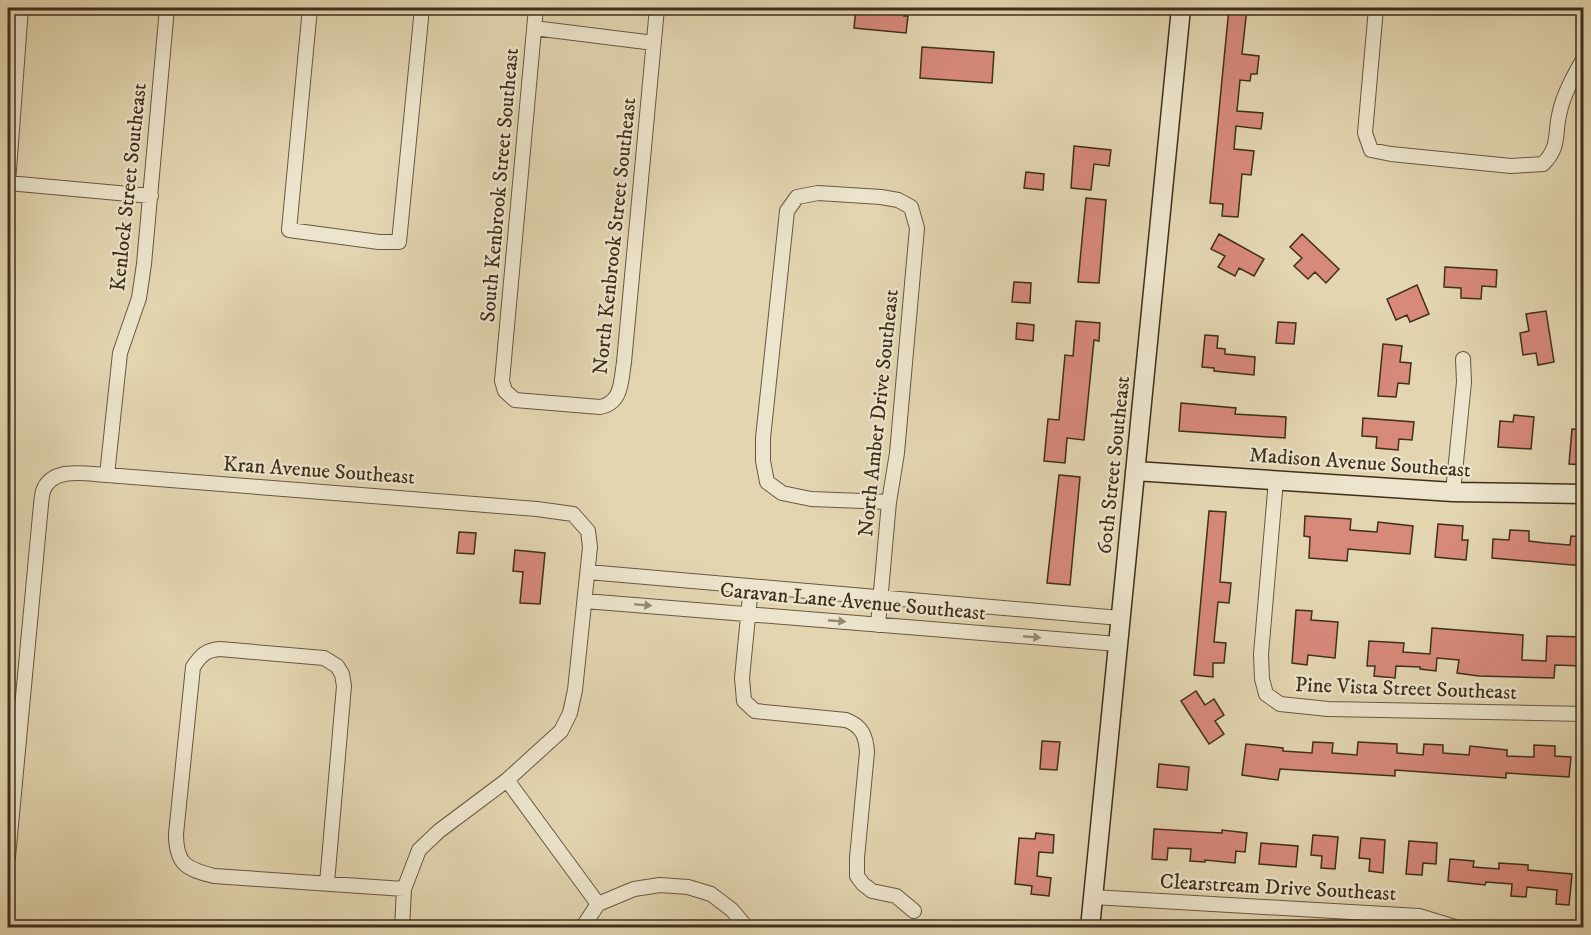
<svg xmlns="http://www.w3.org/2000/svg" width="1591" height="935" font-family="'IM FELL DW Pica',serif">
<style>
.building{fill:#d7897a;stroke:#3f2f1c;stroke-width:1.5}
.lines{fill:none;stroke-linecap:round;stroke-linejoin:round}
.street-casing{stroke:#685841;stroke-width:16}
.secondary-casing{stroke:#3f2f1c;stroke-width:21}
.street{stroke:#ece4cc;stroke-width:14}
.secondary{stroke:#ece4cc;stroke-width:18}
.oneway{fill:#968a74}
.labels{text-anchor:middle;stroke-width:4.5;stroke-linejoin:round;paint-order:stroke}
.street-label{font-size:21px;fill:#3f2f1c;stroke:#ece4cc}
</style>
<rect width="100%" height="100%" fill="#e2d5b0"/>
<filter id="stains"><feTurbulence type="fractalNoise" baseFrequency=".00333" numOctaves="4"/><feColorMatrix values="0 0 0 0 .2 0 0 0 0 .09 0 0 0 0 .02 0 0 0 .5 -.17"/></filter>
<radialGradient id="worn" r=".72"><stop offset=".6" stop-color="#630" stop-opacity="0"/><stop offset="1" stop-color="#630" stop-opacity=".3"/></radialGradient>
<path class="building" d="M856 8H905L904 16H908L906 33 854 28Z
M1229 8H1247L1242 54 1259 56 1257 74H1251L1250 81 1240 80 1237 111 1263 113 1261 129 1236 126 1234 149 1254 151 1251 175 1242 174 1238 217 1222 216 1223 204 1210 203Z
M922 47 994 52 992 83 920 78Z
M1074 146 1111 150 1109 166 1094 164 1091 190 1071 188Z
M1026 172 1044 174 1043 190 1024 188Z
M1086 198 1106 200 1099 283 1078 282Z
M1219 234 1264 259 1254 276 1239 268 1235 276 1218 267 1225 256 1211 249Z
M1302 234 1339 269 1326 283 1315 272 1308 279 1294 266 1302 258 1290 247Z
M1445 267 1497 270 1496 287 1482 286 1481 299 1461 298V288L1444 287Z
M1014 282 1031 283 1030 303 1012 302Z
M1417 285 1429 314 1410 322 1407 315 1396 320 1387 299Z
M1546 311 1554 362 1538 365 1536 353 1523 355 1520 333 1529 331 1526 314Z
M1076 321 1100 323 1099 341 1094 340 1084 440 1067 438 1065 463 1044 461 1048 419 1059 420 1065 355 1073 356Z
M1278 322 1296 323 1294 344 1276 343Z
M1017 323 1034 325 1033 341 1016 339Z
M1205 335 1218 336 1217 348 1225 349V354L1255 357 1254 375 1214 371V368L1202 367Z
M1383 344 1402 346 1400 362 1411 363 1409 384 1398 383 1396 397 1378 396Z
M1181 403 1236 408 1235 414 1286 417 1285 438 1179 431Z
M1514 415 1534 417 1531 449 1498 447 1500 421 1513 422Z
M1363 418 1414 422 1412 440 1399 439 1398 450 1376 448 1377 437 1362 436Z
M1572 429 1584 430V465L1569 464Z
M1059 475 1080 477 1070 585 1047 583Z
M1209 511 1226 512 1220 582 1231 583 1229 603 1218 602 1214 642 1226 643 1224 663H1213V677L1194 675Z
M1305 516 1351 519 1350 530 1377 532 1378 522 1413 526 1410 554 1348 549 1347 561 1309 558 1310 537 1304 536Z
M1438 524 1463 526 1462 540H1468L1466 560 1435 557Z
M1510 530 1529 531V541L1545 543 1570 545 1571 536 1584 537V566L1492 558 1493 539 1509 540Z
M459 532 476 533 474 554 457 553Z
M515 550 545 553 540 604 520 603 523 572 513 571Z
M1296 610 1312 611 1311 620 1338 622 1335 658 1308 655 1307 665 1292 663Z
M1432 628 1523 635 1522 660 1546 661 1547 636 1584 637 1582 666 1555 665 1554 678 1479 676 1457 673 1459 660 1437 658 1436 671 1420 669V667L1396 666 1395 678 1374 676 1375 666H1367L1369 641 1404 643 1403 652 1430 654Z
M1196 691 1205 705 1214 699 1224 715 1215 721 1224 734 1209 744 1181 701Z
M1042 741 1060 742 1057 770 1040 769Z
M1313 742 1333 743 1332 753 1357 755 1358 742 1397 744V753L1423 755 1424 744 1443 745V753L1469 755 1470 746 1507 750V756L1534 757V745L1555 746V756L1571 757 1569 777 1506 773V778L1395 770V776L1280 769 1278 780 1242 775 1246 744 1283 748V751L1312 753Z
M1159 764 1189 767 1187 790 1157 787Z
M1154 829 1222 833V830L1247 833 1245 852 1236 851 1235 863 1205 860V862L1190 861 1191 849 1168 848 1167 860 1152 859Z
M1036 833 1054 835 1053 853 1039 852 1037 876 1051 878 1049 896 1031 894 1032 886 1015 884 1019 838 1035 839Z
M1313 835 1338 837 1335 869 1321 868 1322 856 1311 855Z
M1361 838 1385 840 1383 873 1369 871 1370 859 1359 858Z
M1409 841 1437 843 1436 864 1423 863 1422 875 1406 874Z
M1261 843 1298 846 1296 867 1259 864Z
M1450 859 1474 861 1473 867 1499 869V863L1528 865V870L1572 874 1569 905 1556 904 1557 890 1527 887 1526 897 1511 896 1512 884 1486 882 1485 885 1448 881Z"/>
<g class="lines">
<defs>
<path id="street" d="M21 8 8 183 151 196
M310 8 289 230 379 242H399L422 8
M536 8 502 381 505 391 515 400 600 407C622 403 621 381 624 362L657 8
M1376 8 1365 133 1371 150 1391 154 1511 166 1543 164C1561 146 1554 133 1560 111 1564 93 1575 73 1584 58
M534 28 654 43
M107 475 120 353 139 298 144 264 167 8
M1276 480 1261 654 1262 679 1266 694 1280 704 1328 709 1584 714
M1453 492 1464 382 1463 359
M588 572 1120 618
M751 586 742 678 744 701 755 711 846 720C862 726 866 736 867 752L857 858V876L863 884 872 891 896 896 914 911
M585 601 1118 644
M878 625 889 502 897 453 917 228 911 207 898 200 881 197 818 193 797 197 787 211 763 438V461L767 482 782 493 811 499 889 502
M507 780 598 904
M8 857 40 515C41 507 41 499 43 491 52 466 87 474 107 475L537 509 573 514 588 531 590 547 575 690 570 713 561 731 507 780 439 831 419 850 404 889 402 928
M327 883 344 686 342 674 337 666 324 658 220 649C206 650 201 655 193 667L176 834C176 864 186 869 214 876L404 889
M1093 897 1419 916 1458 928
M582 928 598 904 634 889 660 885 688 887 711 894 732 910 747 928"/>
<path id="secondary" d="M1135 471 1453 492 1584 494
M1090 928 1181 8"/>
</defs>
<use href="#street" class="street-casing"/>
<use href="#secondary" class="secondary-casing"/>
<use href="#street" class="street"/>
<use href="#secondary" class="secondary"/>
</g>
<defs><path id="oneway-solid" d="M-6-.8H1V-3.2L6.5 0L1 3.2V.8H-6Z" transform="scale(1.5)"/></defs>
<g class="oneway">
<use href="#oneway-solid" transform="translate(643 605) rotate(5)"/>
<use href="#oneway-solid" transform="translate(837 621) rotate(5)"/>
<use href="#oneway-solid" transform="translate(1032 637) rotate(5)"/>
</g>
<g class="labels">
<g class="street-label">
<text transform="translate(499 185) rotate(-85)" y="7">South Kenbrook Street Southeast</text>
<text transform="translate(128 187) rotate(-84)" y="7">Kenlock Street Southeast</text>
<text transform="translate(614 236) rotate(-84)" y="7">North Kenbrook Street Southeast</text>
<text transform="translate(878 413) rotate(-84)" y="7">North Amber Drive Southeast</text>
<text transform="translate(1360 462) rotate(4)" y="7">Madison Avenue Southeast</text>
<text transform="translate(1113 465) rotate(-84)" y="7">60th Street Southeast</text>
<text transform="translate(319 470) rotate(4)" y="7">Kran Avenue Southeast</text>
<text transform="translate(853 601) rotate(5)" y="7">Caravan Lane Avenue Southeast</text>
<text transform="translate(1406 688) rotate(2)" y="7">Pine Vista Street Southeast</text>
<text transform="translate(1278 887) rotate(3)" y="7">Clearstream Drive Southeast</text>
</g>
</g>
<rect width="1591" height="935" fill="none" stroke="#e2d5b0" stroke-width="30"/>
<rect x="9" y="9" width="1573" height="917" fill="none" stroke="#3f2f1c" stroke-width="3"/>
<rect x="15" y="15" width="1561" height="905" fill="none" stroke="#3f2f1c" stroke-width="1.5"/>
<rect width="100%" height="100%" filter="url(#stains)"/>
<rect width="100%" height="100%" fill="url(#worn)"/>
</svg>
